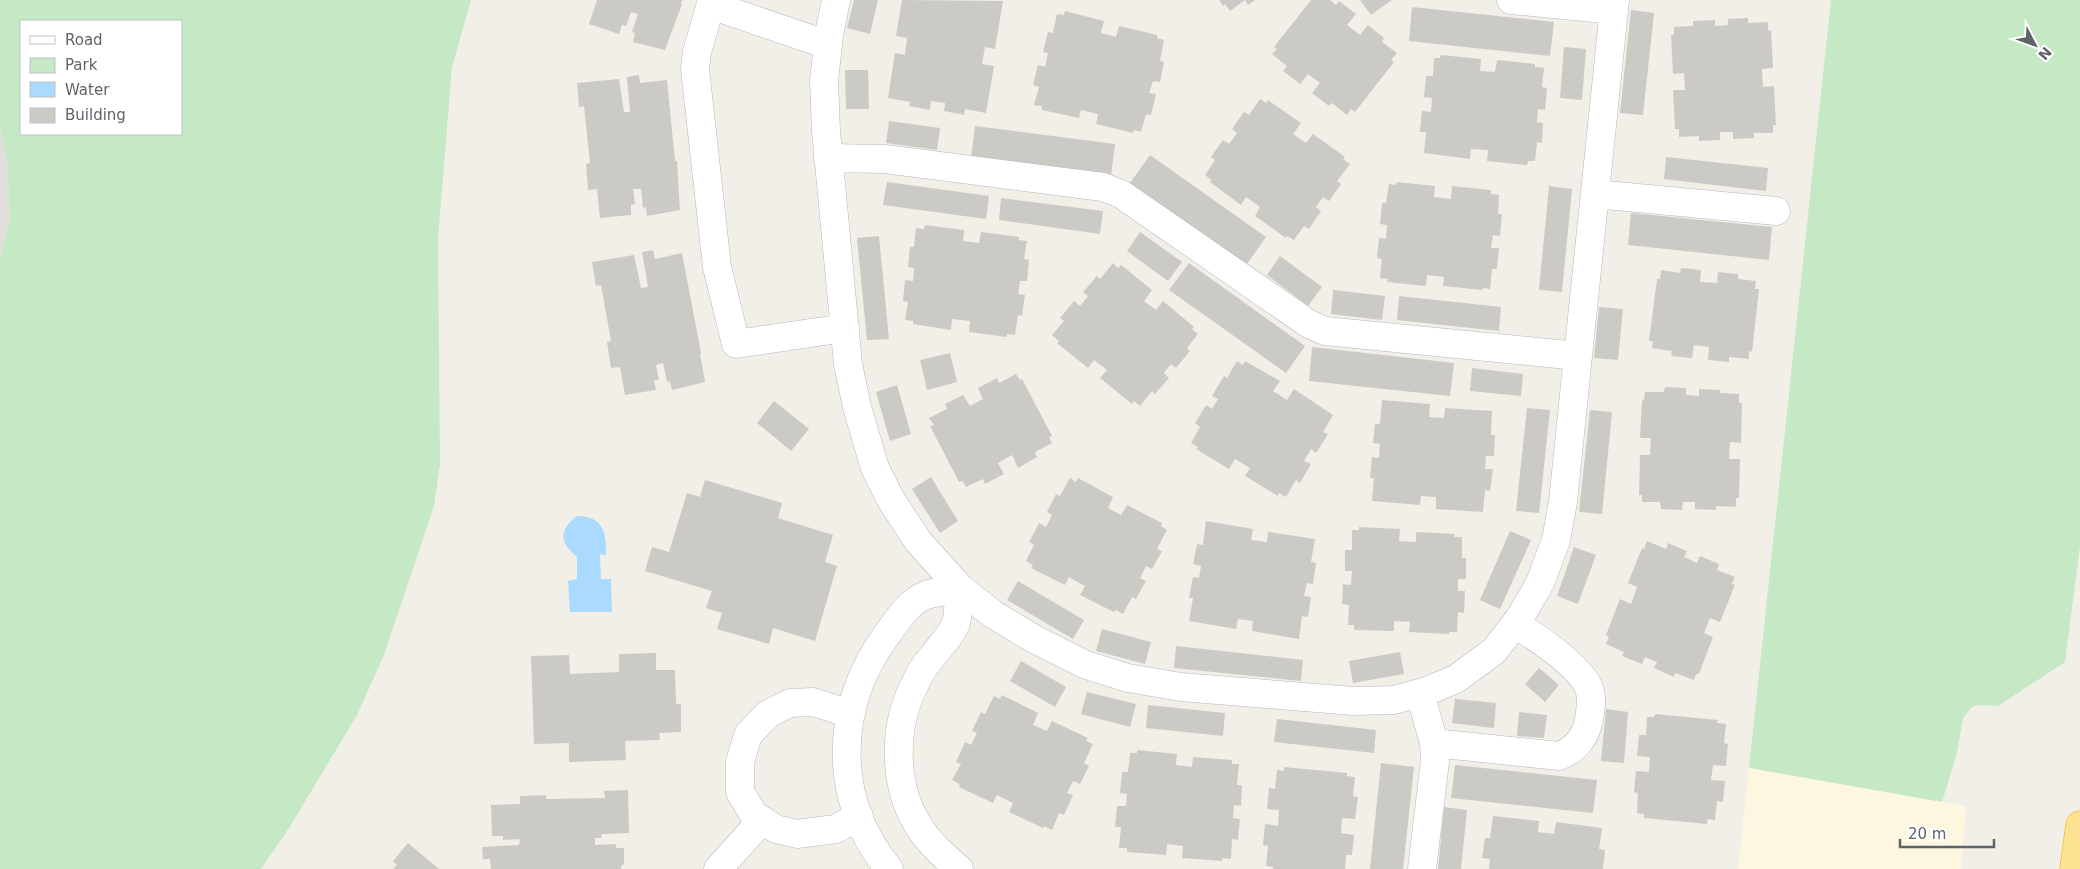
<svg xmlns="http://www.w3.org/2000/svg" width="2080" height="869" font-family="'DejaVu Sans',sans-serif">
<style>
.commercial{fill:#fef7e0}
.industrial{fill:#e0deda}
.green{fill:#c5e8c5;fill-rule:evenodd}
.water{fill:#aadaff}
.building{fill:#cccac5}
.lines{fill:none;stroke-linecap:round;stroke-linejoin:round}
.minor-casing{stroke:#b5b8bc;stroke-width:29}
.highway-casing{stroke:#f9ab00;stroke-width:29}
.minor{stroke:#fff;stroke-width:28}
.highway{stroke:#fde293;stroke-width:28}
</style>
<rect width="100%" height="100%" fill="#f1efe8"/>
<path class="commercial" d="M1749 768 1966 806 1961 869H1738Z"/>
<path class="industrial" d="M0 126 7 160 10 220 0 258Z"/>
<path class="green" d="M0 0H471L452 67 438 238 440 464 434 506 384 655 357 715 289 828 261 869H0V258L10 220 7 160 0 126ZM21 21H181V134H21Z
M1831 0H2080V546L2065 662 1998 706 1979 705 1972 707 1963 718 1957 753 1942 802 1749 768Z"/>
<path class="water" d="M577 516C603 516 607 533 606 555L600 554 601 579H611L612 612H570L568 581 577 579V557C560 542 558 531 577 516Z"/>
<path class="building" d="M597 0H682L681 3 682 4 665 50 633 42 635 33 632 32 638 14 631 12 626 26 622 25 619 34 589 24Z
M854 0H878L870 34 847 28Z
M902 0 1003 1 995 49 985 47 982 64 994 66 986 113 965 109 964 115 944 111 945 103 931 101 930 110 909 106 910 102 888 98 895 53 905 55 907 38 896 36Z
M1219 0H1255L1248 5 1245 0 1230 11 1225 4 1223 6Z
M1311 0H1330L1336 5 1339 1 1356 14 1347 25 1360 35 1368 25 1384 38 1382 42 1397 53 1391 60 1394 62 1355 112 1351 109 1347 115 1332 103 1329 106 1312 93 1320 83 1308 74 1300 84 1283 71 1287 66 1272 54 1277 49 1274 47Z
M1360 0H1392L1371 15Z
M1412 7 1554 22 1550 56 1409 41Z
M1631 10 1654 13 1643 115 1620 113Z
M1065 11 1104 21 1101 33 1116 37 1119 26 1157 35V38L1164 40 1160 61 1164 62 1160 82 1153 81 1149 93 1156 94 1151 115 1146 114 1141 132 1134 130 1133 133 1096 124 1098 114 1081 110 1079 118 1042 110V106L1034 105 1039 87 1033 85 1038 65 1045 67 1048 53 1043 52 1048 32 1053 33 1057 14 1064 15Z
M1748 18V23L1768 22V31L1771 30 1773 68 1762 69 1763 87 1774 86 1776 125H1773V133H1754V138L1733 139V132H1720V140L1699 141V136L1679 137V129H1675L1673 90H1685L1684 73 1673 74 1671 35H1674V27L1693 26V21L1715 20V26L1728 25V19Z
M1564 47 1586 49 1582 100 1560 98Z
M1441 55 1481 59 1480 71 1495 72 1497 60 1535 64V67L1544 68 1542 87 1547 88 1545 110 1538 109 1537 122 1543 123 1542 143 1537 142 1535 161H1528L1527 165 1487 161 1488 150 1471 149 1470 159 1424 153 1426 132H1420L1422 111 1431 112 1432 98 1424 97 1426 76H1433L1434 58H1440Z
M845 70H868L869 109H846Z
M639 75 640 83 667 80 675 161H677L680 210 647 216 646 207 643 208 641 189H633L635 204 631 205V215L600 218 597 189 588 190 586 164 590 163 584 106 579 107 577 83 619 79 624 112H630L627 77Z
M1260 99 1266 103 1268 100 1301 123 1293 134 1306 143 1313 134 1345 157 1343 159 1350 164 1337 181 1341 184 1329 201 1323 197 1316 207 1321 211 1309 229 1304 226 1294 240 1287 236 1286 238 1255 216 1260 207 1246 197 1241 205 1210 182 1211 180 1205 175 1215 160 1211 157 1223 140 1229 144 1237 133 1232 129 1244 112 1249 115Z
M889 121 940 128 937 150 886 143Z
M975 126 1115 144 1111 176 971 158Z
M1150 155 1266 237 1247 264 1130 183Z
M1666 157 1768 168 1766 191 1664 179Z
M887 182 989 196 986 219 883 205Z
M1397 182 1435 186 1434 197 1451 199 1452 186 1491 190V194L1499 195 1498 214H1502L1500 236 1493 235 1491 248H1499L1497 269H1492L1490 289 1483 288V290L1443 286 1444 277 1427 275 1426 286 1387 282 1388 279 1380 278 1382 259 1377 258 1379 238 1386 239 1387 225 1380 224 1382 203H1386L1389 184 1396 185Z
M1549 186 1572 189 1562 292 1539 290Z
M1001 198 1103 211 1100 234 999 220Z
M1631 213 1772 227 1769 260 1628 245Z
M925 225 964 230 963 241 979 243 981 232 1019 237V240L1027 241 1024 259 1029 260 1027 281H1020L1018 294 1025 295 1022 316 1018 315 1015 335 1007 334V337L969 332 970 321 952 319 951 330 913 324V321L905 320 908 302 903 301 905 280 913 281 914 268 908 267 910 247H914L916 228 924 229Z
M1140 232 1182 262 1168 281 1127 251Z
M879 236 889 339 867 340 857 238Z
M653 250 655 259 682 253 701 353 700 354 705 382 672 390 670 381 667 382 663 363 656 365 659 380H654L656 390 625 395 620 367 611 368 607 342 611 341 601 285 596 286 592 262 634 255 641 288 648 287 642 252Z
M1280 256 1322 287 1308 306 1267 275Z
M1113 263 1118 268 1121 265 1152 290 1144 301 1156 310 1163 301 1194 327 1192 329 1198 334 1187 348 1190 351 1176 368 1171 364 1164 373 1169 378 1155 394 1152 391 1140 406 1134 401 1132 404 1100 378 1107 370 1094 360 1088 368 1057 343 1059 341 1052 335 1064 321 1060 318 1074 301 1080 306 1088 296 1083 292 1097 276 1100 279Z
M1189 263 1305 346 1286 373 1169 290Z
M1681 268 1701 270 1700 282 1717 283 1718 272 1738 274V279L1756 281 1755 289H1759L1752 352 1749 351V359L1729 357V362L1708 360 1709 347 1694 345 1692 358 1671 356 1672 351 1652 348 1653 341H1649L1657 279H1660L1661 270 1680 273Z
M1333 290 1385 296 1382 320 1331 314Z
M1399 296 1501 307 1499 331 1397 320Z
M1599 307 1623 309 1618 360 1594 358Z
M1312 347 1454 363 1450 396 1309 381Z
M950 353 957 382 927 390 920 360Z
M1237 361 1243 365 1245 361 1280 381 1273 391 1287 400 1294 389 1333 415 1323 432 1328 434 1316 453 1311 449 1304 461 1311 464 1300 483 1296 480 1286 497 1279 493 1278 496 1245 476 1250 468 1235 459 1229 469 1196 449 1198 447 1191 443 1200 427 1195 423 1206 405 1212 409 1218 399 1212 396 1224 376 1227 378Z
M1472 368 1523 374 1521 396 1470 391Z
M1016 374 1020 380 1022 379 1052 436 1049 437 1052 443 1035 452 1037 457 1018 468 1012 455 998 463 1004 474 985 484 983 479 966 487 963 481 959 482 930 426 934 425 929 418 947 409 945 404 963 395 970 406 983 399 978 388 997 378 999 383Z
M897 385 911 434 890 441 876 392Z
M1665 387 1686 388V395L1699 396V389L1720 390V393L1739 394V403H1742L1741 443 1730 442 1729 459H1740L1739 498H1736V507L1716 506V510L1695 509V502H1683L1682 510 1661 509 1660 502H1642V495H1639L1640 455H1650L1651 438H1640L1642 401 1644 400 1645 392H1664Z
M1382 400 1430 404 1429 417 1444 418 1445 408 1492 411 1491 435H1495L1494 456H1486L1485 469H1493L1490 491 1485 490 1483 512 1436 509V497L1421 496 1420 505 1372 501 1374 478H1370L1372 457 1379 458 1380 444 1373 443 1375 424H1380Z
M774 401 809 429 791 451 757 423Z
M1527 408 1550 410 1539 513 1516 511Z
M1590 410 1612 412 1602 514 1579 512Z
M931 477 958 521 940 533 912 489Z
M1070 478 1076 482 1078 478 1113 497 1108 508 1121 515 1127 505 1162 523 1161 526 1167 530 1157 549 1162 551 1152 569 1146 566 1140 578 1146 581 1136 599 1132 597 1123 614 1116 610 1114 612 1080 595 1085 586 1069 577 1065 585 1031 568 1033 565 1026 561 1034 545 1029 542 1039 523 1046 527 1052 515 1047 512 1056 494 1060 496Z
M705 480 782 503 778 518 833 535 825 562 837 566 815 641 773 628 769 644 717 629 722 613 706 608 712 591 645 571 652 547 669 552 687 493 700 497Z
M1206 521 1253 529 1251 540 1267 542 1268 532 1315 539 1311 562 1316 563 1313 584 1307 583 1304 596 1311 597 1308 617 1302 616 1299 639 1252 631 1253 621 1238 619 1236 629 1189 621 1193 598H1189L1193 577 1199 578 1201 566 1193 564 1197 544 1203 545Z
M1359 527 1400 529 1399 541 1416 542V532L1455 534 1454 537H1462V558H1466V579H1458V591H1465L1464 613 1458 612 1457 632H1449V634L1409 632 1410 622 1394 621V631L1354 630V625H1348L1349 605 1342 604 1343 584 1351 585 1352 571H1345V550H1352V530H1359Z
M1510 531 1531 540 1500 609 1480 600Z
M1647 541 1666 549 1668 543 1687 551 1684 557 1697 563 1700 556 1719 564 1717 570 1735 577 1732 584 1735 585 1720 622 1710 618 1704 633 1713 637 1699 674H1696L1694 680 1675 673 1674 677 1654 668 1657 662 1645 657 1642 664 1622 656 1624 652 1606 644 1609 637 1606 635 1620 599 1631 604 1637 587 1628 583 1642 548 1644 549Z
M1574 547 1596 555 1578 604 1557 596Z
M1018 581 1084 620 1073 639 1007 600Z
M1102 629 1151 642 1145 664 1096 651Z
M1176 646 1303 660 1301 681 1174 668Z
M1400 652 1404 674 1353 683 1349 661Z
M656 653V670H675L676 704H681V732L659 733 660 740 625 741 626 760 569 762V743L534 744 531 656 569 655 570 674 619 672V654Z
M1021 661 1066 687 1055 707 1010 681Z
M1539 668 1559 685 1545 702 1525 684Z
M1087 692 1136 704 1130 727 1081 714Z
M1002 695 1038 713 1033 725 1047 731 1052 721 1088 738 1086 741 1093 744 1084 763 1089 766 1080 784 1073 781 1067 793 1073 795 1064 815 1059 813 1052 830 1044 826 1043 828 1009 812 1013 803 997 795 993 803 959 787 960 784 952 780 961 764 956 762 965 742 971 745 977 733 972 731 981 712 985 714 994 696 1000 699Z
M1455 699 1496 703 1494 728 1452 723Z
M1148 705 1225 713 1223 736 1146 728Z
M1606 709 1628 712 1624 763 1601 761Z
M1519 712 1547 715 1544 738 1517 736Z
M1655 714 1718 720 1717 723 1726 724 1724 743 1728 744 1726 766 1713 765 1711 780 1725 781 1723 802 1717 801 1715 820 1708 819 1707 824 1644 818V814L1637 813 1638 793 1634 792 1636 771 1649 772 1650 757 1637 756 1639 735H1646L1647 717H1654Z
M1277 719 1376 730 1374 753 1274 742Z
M1137 750 1177 754 1176 765 1192 767 1193 757 1232 760V764H1239L1237 785H1242L1241 806 1234 805 1233 818 1240 819 1238 840 1232 839 1231 859 1222 858V861L1182 858 1183 846 1167 844 1166 855 1127 852V848H1119L1121 827H1115L1117 806H1126L1127 794 1120 793 1122 772H1128L1130 753H1137Z
M1381 763 1414 767 1403 869H1370Z
M1455 765 1597 780 1593 813 1451 798Z
M1284 767 1347 773V776L1355 777 1353 796 1358 797 1355 819 1342 818 1341 833 1354 835 1352 855H1346L1345 869H1273V867L1266 866 1268 846 1263 845 1265 824 1278 826 1279 810 1267 809 1269 788 1275 789 1277 770 1284 771Z
M628 790 629 833 602 834 601 838H595V845L616 844V848H624V864L621 866V869H491L490 859H483L482 847 519 845 520 839 503 840V836H492L491 805 520 804V796L546 795V799L605 798 604 791Z
M1444 807 1467 810 1461 869H1438Z
M1493 816 1539 821 1538 832 1554 834 1556 822 1602 828 1599 849 1605 850 1603 869H1489L1490 859 1482 858 1485 838H1490Z
M408 843 439 869H393L397 865 393 861Z"/>
<g class="lines">
<defs>
<path id="minor" d="M712 0 697 52 695 69 717 267 736 344 845 328
M836 0 829 35 824 81 826 131 848 364 857 407 875 468 891 500 918 541 960 588 994 615 1034 639 1086 665 1128 678 1181 687 1353 701 1394 700 1427 691 1456 679 1494 651 1519 619 1540 583 1556 540 1563 502 1578 356 1615 0
M1511 0 1614 10
M711 5 828 45
M828 158 885 159 1103 187 1121 194 1309 324 1325 331 1578 356
M1595 194 1776 211
M1420 693 1434 743 1435 761 1422 869
M851 714 813 702 790 703 768 714 748 735 740 762V792L754 815 776 829 797 834 836 829 859 816
M1434 743 1559 756C1575 750 1586 737 1589 719 1591 708 1593 696 1588 686 1577 664 1536 637 1515 624
M718 869 762 820
M889 869C832 800 834 707 886 636 897 621 908 602 926 595 936 592 949 591 960 588 958 599 959 612 956 623 952 635 940 646 932 657 925 665 918 676 914 686 893 727 893 785 918 825 928 842 944 856 959 869"/>
<path id="highway" d="M2074 869 2080 825"/>
</defs>
<use href="#minor" class="minor-casing"/>
<use href="#highway" class="highway-casing"/>
<use href="#minor" class="minor"/>
<use href="#highway" class="highway"/>
</g>
<rect x="20" y="20" width="162" height="115" fill="#ffffff" stroke="#bfc1c3"/>
<rect x="30" y="36" width="25" height="8" fill="#ffffff" stroke="#bfc1c3"/>
<text x="65" y="45" font-size="15" fill="#5f6368">Road</text>
<rect x="30" y="58" width="25" height="15" fill="#c5e8c5" stroke="#bfc1c3"/>
<text x="65" y="70" font-size="15" fill="#5f6368">Park</text>
<rect x="30" y="82" width="25" height="15" fill="#aadaff" stroke="#bfc1c3"/>
<text x="65" y="95" font-size="15" fill="#5f6368">Water</text>
<rect x="30" y="108" width="25" height="15" fill="#cccac5" stroke="#bfc1c3"/>
<text x="65" y="120" font-size="15" fill="#5f6368">Building</text>
<g transform="translate(2035 45) rotate(131)" stroke="#ffffff" stroke-width="4" paint-order="stroke">
<path d="M0-4L9 19L0 12L-9 19Z" fill="#5f6368"/>
<text y="-8" font-size="14" font-weight="bold" text-anchor="middle" fill="#5f6368">N</text>
</g>
<path d="M1900 839v8h94v-8" fill="none" stroke="#5f6368" stroke-width="2.5"/>
<text x="1908" y="839" font-size="15" fill="#5f6368" stroke="#ffffff" stroke-width="4" paint-order="stroke">20 m</text>
</svg>
